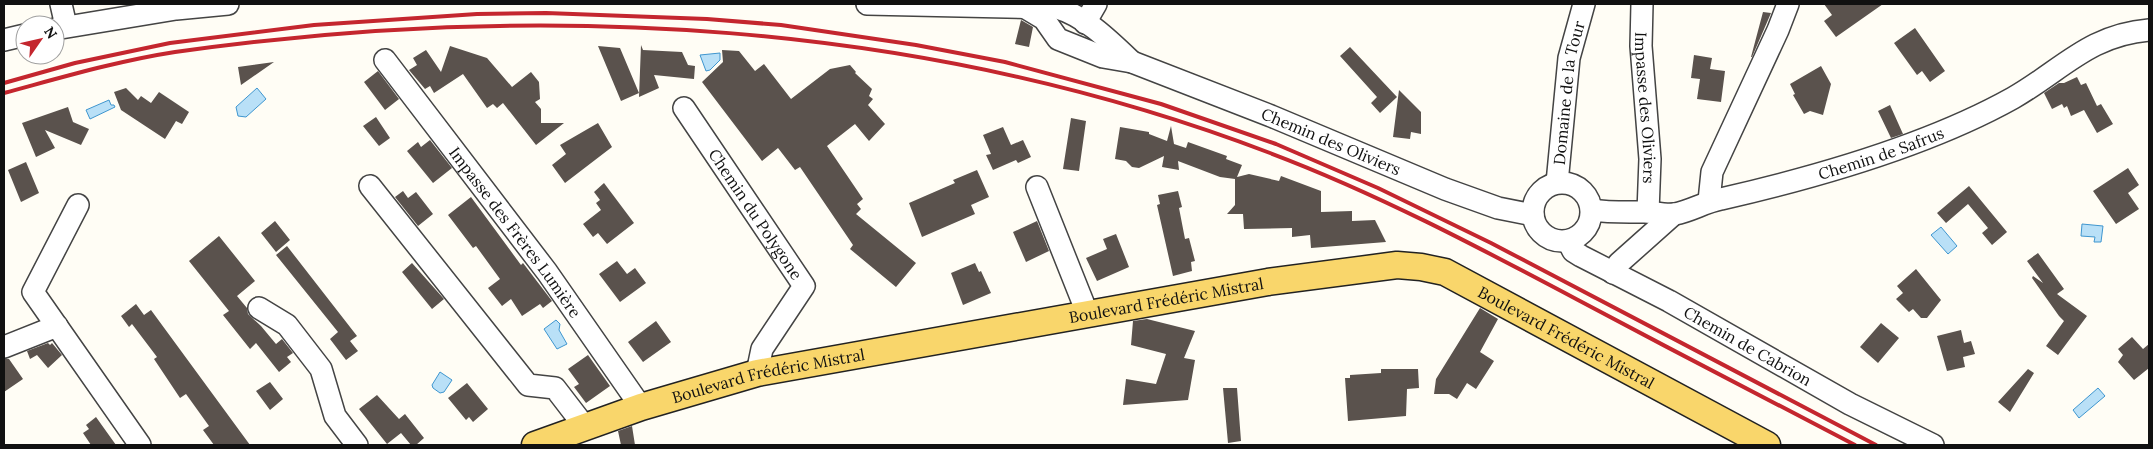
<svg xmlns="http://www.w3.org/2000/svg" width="2153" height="449" font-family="Lora,serif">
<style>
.water{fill:#b9e0f7;stroke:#3f96cf}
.building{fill:#5a524d}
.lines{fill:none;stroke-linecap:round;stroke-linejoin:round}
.minor-casing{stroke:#444;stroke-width:24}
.major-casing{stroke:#222;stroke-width:29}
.minor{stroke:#fff;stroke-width:21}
.major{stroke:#f9d66b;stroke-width:26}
.rail{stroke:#c4262e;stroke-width:4}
.labels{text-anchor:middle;stroke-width:5;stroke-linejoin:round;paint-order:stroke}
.street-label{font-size:16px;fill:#111;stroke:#fff}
</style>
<rect width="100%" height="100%" fill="#fffdf5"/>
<path class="water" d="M720 53V60L710 70 706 71 700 55Z
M257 88 266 99 246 117 238 116 236 107Z
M109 100 111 105H114L115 107 90 119 86 110Z
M2082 224 2103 226 2101 242H2094L2095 237 2081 236Z
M1941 227 1957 246 1948 254 1931 235Z
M556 320 560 324 559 330 567 344 557 349 544 329Z
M440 372 452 380 444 392 440 393 433 388 432 385Z
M2098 388 2105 396 2079 418 2073 410Z"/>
<path class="building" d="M1824 4H1883L1836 37 1824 21 1832 15Z
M1763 12 1771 13 1752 57H1751Z
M1021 20 1033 27 1029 47 1015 44Z
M1915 28 1945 71 1930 82 1922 71 1917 75 1894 43Z
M641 45 643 50 682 52 688 65 695 66 694 79 654 75 659 88 639 97Z
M450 46 487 58 512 87 531 72 539 82 540 99 535 102 541 109V123H564L536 145 503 103 497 108 493 104 487 108 463 74 434 93 430 86 425 89 409 70 417 65 413 58 426 50 441 72Z
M598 46 620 48 639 93 621 101Z
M1350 47 1397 97 1380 113 1371 103 1377 97 1340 56Z
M722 50 739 51 755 71 764 64 791 99 830 69 850 65 856 72 855 73 872 89 869 96 873 99 868 105 885 124 869 141 855 124 827 146 863 199 857 204 861 209 856 214 916 263 896 287 850 249 853 245 800 167 795 170 778 148 762 161 702 82 723 62Z
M1694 55 1712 58 1710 69 1725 71 1721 102 1697 99 1700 79 1691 78Z
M274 62 241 85 238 67Z
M1821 66 1831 84 1823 115 1810 111 1804 114 1793 95 1795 94 1790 84Z
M378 71 399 99 385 110 364 82Z
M2077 77 2081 85 2086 83 2097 106 2101 104 2113 124 2097 133 2084 110 2071 116 2067 106 2064 108 2062 104 2052 109 2044 93 2059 83H2064Z
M126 88 138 100 141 96 151 103 159 92 189 112 182 124 176 121 165 139 121 110 114 92Z
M1399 90 1421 112V134L1411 132 1410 139 1393 137Z
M1890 105 1903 134 1891 138 1878 111Z
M68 107 73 122 89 129 81 145 45 130 55 148 36 157 22 123Z
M376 117 390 138 379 146 363 126Z
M1071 118 1086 121 1079 171 1063 169Z
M598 123 612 147 565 183 552 165 566 154 560 145Z
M1171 126 1174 144 1186 148 1188 142 1227 156 1226 159 1242 165 1237 177 1249 174 1279 181 1281 176 1321 191V212L1352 211V221L1375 220 1386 242 1311 248 1310 235 1292 237V228L1244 229 1243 214H1227L1235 205V179L1220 177 1178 161 1179 170 1162 167 1164 156 1139 168 1132 167 1126 161 1115 159 1120 127 1149 132V134L1167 141Z
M1003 127 1011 145 1023 140 1031 157 1018 163 1016 160 993 170 986 155 991 154 983 135Z
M430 140 452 168 433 183 407 151 418 142 421 147Z
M26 162 39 193 21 202 8 170Z
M2128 168 2139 185 2128 193 2139 209 2116 224 2093 191Z
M977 170 989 197 971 205 975 214 922 237 909 203 955 183 953 180Z
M604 183 634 223 607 244 598 233 593 237 583 224 601 210 596 203 600 200 594 192Z
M1969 186 2007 232 1992 245 1982 233 1988 228 1968 204 1946 223 1937 213Z
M403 191 408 198 416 192 433 214 418 226 395 197Z
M1178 191 1182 207 1179 208 1185 239 1189 238 1195 261 1191 262 1192 271 1173 276 1157 205 1160 204 1158 195Z
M471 197 521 265 523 263 552 301 543 308 540 304 522 316 511 299 502 306 488 288 500 279 476 246 473 248 448 215Z
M275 221 290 240 276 252 261 233Z
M1037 221 1049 251 1026 262 1013 232Z
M1116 234 1129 267 1097 281 1086 258 1107 249 1103 239Z
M219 236 255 281 237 296 247 308 248 314 261 326 276 344 282 339 293 353 287 357 291 362 279 372 256 343 250 349 223 315 229 311 189 261Z
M287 246 357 336 350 341 358 351 346 360 330 339 338 332 276 255Z
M2038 253 2064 289 2057 294 2087 316 2058 355 2046 346 2064 321 2059 316 2032 278 2033 276 2043 283 2027 261Z
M617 261 627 274 635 268 646 283 620 302 599 274Z
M412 263 444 299 432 309 402 272Z
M975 263 979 272 981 271 991 293 963 305 951 273Z
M1916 269 1941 300 1927 318H1921L1913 309 1909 312 1896 299 1903 293 1897 286Z
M136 304 144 315 151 310 250 445H214L203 430 209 426 186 394 180 398 154 359 157 357 132 324 129 327 121 316Z
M1480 308 1498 319 1480 352 1494 361 1476 389 1467 383 1457 399 1449 394H1434L1436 379Z
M1147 319 1195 331 1184 358 1195 360 1188 400 1123 405 1126 379 1156 384 1166 354 1131 345 1133 321Z
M656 321 671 342 643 362 628 342Z
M1881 323 1899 338 1878 363 1860 347Z
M1961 330 1964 343 1971 341 1975 354 1963 357 1965 367 1947 371 1937 336Z
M2132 337 2143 349 2149 344V368L2134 380 2118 362 2123 355 2118 349Z
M48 343 50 345 52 343 62 355 48 368 37 355 30 359 27 351Z
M588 355 610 386 586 403 574 387 579 384 568 369Z
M4 359H9L23 379 4 392Z
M1381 369H1418L1419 388 1407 389 1406 416 1348 421 1345 378H1350V375L1381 373Z
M2028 369 2034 373 2010 412 1998 402Z
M270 382 283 399 270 410 256 391Z
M467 383 488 409 473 422 469 417 466 420 448 398Z
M1223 388H1237L1241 441 1228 443Z
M377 395 399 419 405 414 424 438 416 445H411L401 433 387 444 359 409Z
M96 417 116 445H91L83 433 89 429 86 425Z
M632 426 635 445H621L618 431Z"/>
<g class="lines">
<defs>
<g id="minor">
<path d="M61 4 66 26"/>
<path d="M867 4 1057 8C1085 16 1111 42 1132 62"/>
<path id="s1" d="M1642 4 1641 46 1650 159 1648 212"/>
<path id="s2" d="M1024 7 1044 19 1058 39 1103 57 1132 62 1271 116 1445 189 1498 208 1533 215"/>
<path d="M1085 23 1096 4"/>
<path d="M55 29 176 9 228 4"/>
<path d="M4 40 25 35"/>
<path id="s3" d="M385 60 547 272 641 407"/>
<path id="s4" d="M684 108 804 286 762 349 757 373"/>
<circle cx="1562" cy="212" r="29"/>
<path id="s5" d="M1557 183 1569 58 1584 4"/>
<path d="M370 186 528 385 555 388 585 427"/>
<path d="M1037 187 1088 315"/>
<path d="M1709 201 1712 172 1778 30 1788 4"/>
<path d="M78 205 33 292 140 445"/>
<path id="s6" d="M1592 210C1611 213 1629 212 1648 212 1657 213 1666 215 1675 214 1691 211 1705 202 1721 199 1817 177 1927 146 2013 98 2062 70 2089 35 2149 30"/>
<path id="s7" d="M1568 241 1573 251 1581 256 1669 301 1850 404 1933 445"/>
<path d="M1613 273 1619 263 1674 214"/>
<path d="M259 308 287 325 321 369 335 416 357 445"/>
<path d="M4 347 57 326"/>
</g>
<g id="major">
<path id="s8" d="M535 445 641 407 757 373 1268 282 1397 265 1421 267 1445 272 1767 445"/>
</g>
</defs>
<use href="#minor" class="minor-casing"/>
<use href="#major" class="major-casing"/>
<use href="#minor" class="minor"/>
<use href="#major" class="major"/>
<path class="rail" d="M4 83 75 63 170 43 314 25 477 14 546 13 707 19 781 25 916 45 1005 62 1161 104 1276 144 1378 188 1491 243 1876 445
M4 93C60 78 117 61 175 52 541 0 922 20 1270 153 1376 193 1478 247 1578 300 1670 349 1763 397 1855 445"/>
</g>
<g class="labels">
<g class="street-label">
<text dy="6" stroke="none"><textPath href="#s5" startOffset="91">Domaine de la Tour</textPath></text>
<text dy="6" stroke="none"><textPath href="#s1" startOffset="104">Impasse des Oliviers</textPath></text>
<text dy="6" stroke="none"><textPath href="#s2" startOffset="340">Chemin des Oliviers</textPath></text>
<text dy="6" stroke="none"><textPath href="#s6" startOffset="298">Chemin de Safrus</textPath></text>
<text dy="6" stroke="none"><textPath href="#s4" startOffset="128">Chemin du Polygone</textPath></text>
<text dy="6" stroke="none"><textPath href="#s3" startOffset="216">Impasse des Frères Lumière</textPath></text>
<text dy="6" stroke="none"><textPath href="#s8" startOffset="649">Boulevard Frédéric Mistral</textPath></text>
<text dy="6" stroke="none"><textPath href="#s8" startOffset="1069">Boulevard Frédéric Mistral</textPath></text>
<text dy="6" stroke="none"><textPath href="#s7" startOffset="210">Chemin de Cabrion</textPath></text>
<text dy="6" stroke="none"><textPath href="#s8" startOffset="244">Boulevard Frédéric Mistral</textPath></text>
</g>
</g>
<rect width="2153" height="449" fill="none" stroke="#111111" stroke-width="10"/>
<g transform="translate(40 40) rotate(56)"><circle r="24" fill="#ffffff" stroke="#a0a0a0"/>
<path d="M0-4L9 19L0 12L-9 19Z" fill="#c4262e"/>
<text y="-8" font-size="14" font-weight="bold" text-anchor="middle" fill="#111111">N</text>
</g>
</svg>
